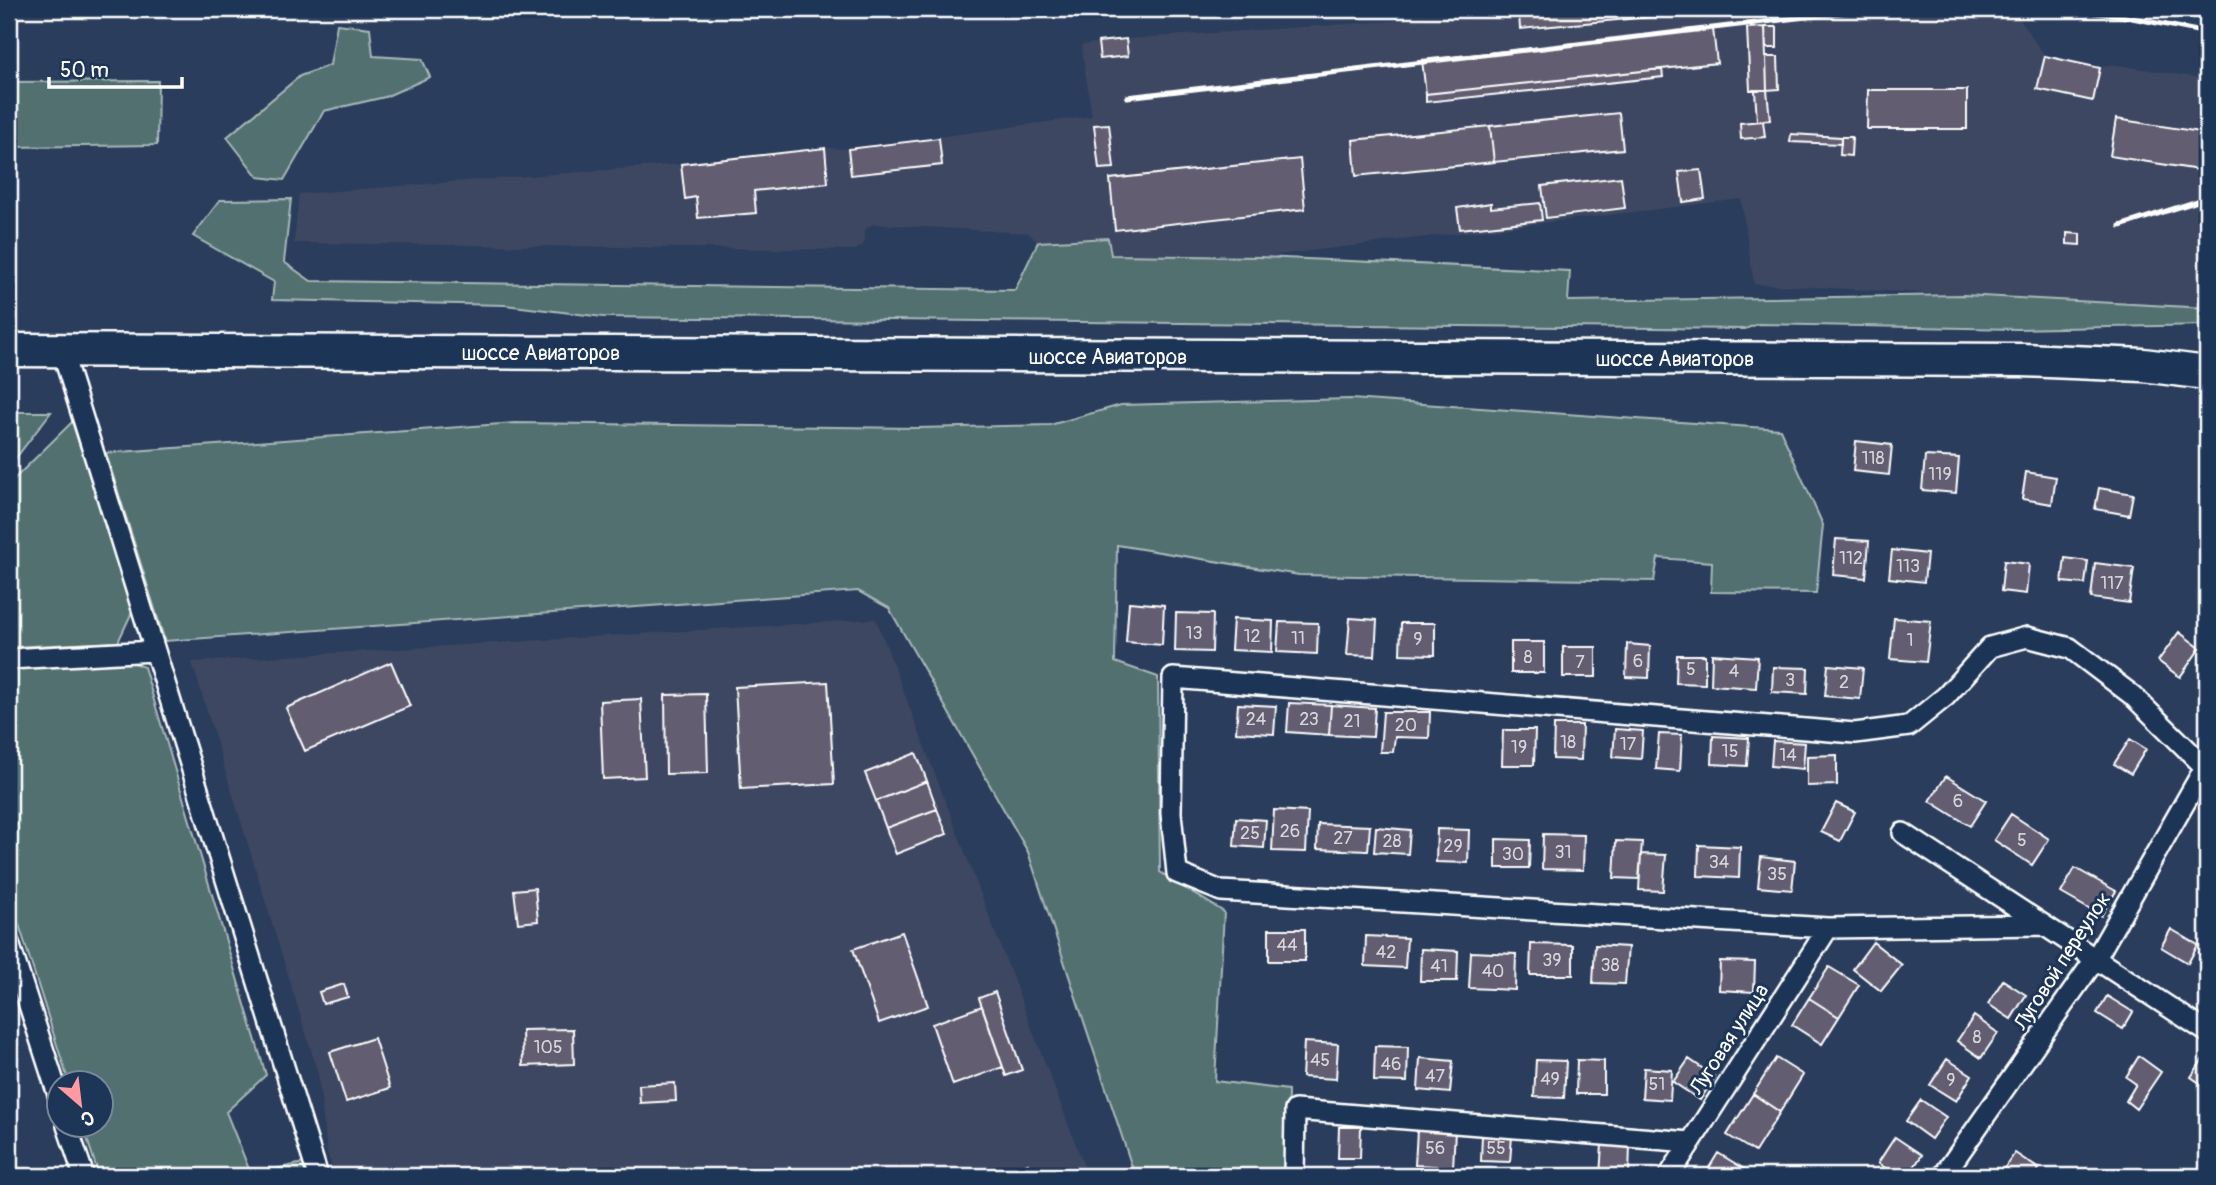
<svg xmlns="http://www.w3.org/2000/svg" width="2216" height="1185" font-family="Pangolin,sans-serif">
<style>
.built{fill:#3c4762}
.green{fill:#527070;stroke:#a8b8b8;stroke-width:2}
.building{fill:#625d70;stroke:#fff;stroke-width:2}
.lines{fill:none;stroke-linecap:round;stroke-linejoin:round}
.street-casing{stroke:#fff;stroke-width:24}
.primary-casing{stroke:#fff;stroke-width:37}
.street{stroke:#1d3557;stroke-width:19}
.primary{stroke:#1d3557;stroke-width:32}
.rail{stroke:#fff;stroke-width:5}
.labels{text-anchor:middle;stroke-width:6;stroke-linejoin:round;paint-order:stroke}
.number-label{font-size:18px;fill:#d8d6db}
.street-label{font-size:21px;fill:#fff;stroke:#1d3557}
</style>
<rect width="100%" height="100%" fill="#2b3d5c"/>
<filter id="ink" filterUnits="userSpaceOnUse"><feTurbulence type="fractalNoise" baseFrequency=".0143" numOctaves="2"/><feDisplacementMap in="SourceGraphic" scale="14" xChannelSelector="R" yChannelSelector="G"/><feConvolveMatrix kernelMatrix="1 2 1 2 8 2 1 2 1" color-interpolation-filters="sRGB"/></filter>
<g filter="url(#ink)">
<path class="built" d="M1570 9H1909L1910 14 2013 10 2045 56 2100 68 2111 64 2207 79V308L1754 284 1741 199 1260 257 1110 255 1107 238 1038 242 1028 233 873 224 864 231V244L856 250 294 243 299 194 681 164 825 148 848 149 1092 116 1081 45 1126 39Z
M876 619 1088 1176H335L327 1152 318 1073 192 662Z"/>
<path class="green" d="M337 24 370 28 373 56 422 59 430 77 385 97 324 111 284 180 258 177 227 137 300 76 330 65Z
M158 81 157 145 9 147V82Z
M291 199 284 262 311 281 1015 290 1038 242 1108 238 1111 255 1260 257 1570 271 1568 301 1963 295 2207 308V325L2017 329 1758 324 1745 329 603 317 505 305 272 300 274 282 193 236 220 200Z
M1351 399 1780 429 1823 525 1816 593 1711 592 1712 562 1658 558 1654 581 1299 575 1117 545 1115 662 1158 677 1160 872 1224 912 1215 1081 1288 1090 1287 1176H1135L1028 852 889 608 858 591 165 641 106 453 515 423 918 428 1050 425 1121 405Z
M9 412H51L9 467Z
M72 422 133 610 118 642 9 647V484Z
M126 660 144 667 266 1075 226 1112 251 1174 304 1163 308 1176H99L83 1126H102V1084L69 1083 9 893V667Z"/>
<path class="building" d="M1570 9H1659L1660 16 1520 29 1519 14Z
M1765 27H1777V48H1766Z
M1765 27 1767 90H1750L1747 28Z
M1713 29 1717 63 1426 94 1422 60Z
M1126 39 1128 56 1100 59 1098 42Z
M2045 56 2100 68 2093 101 2037 89Z
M1766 57H1778L1779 89 1767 90Z
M1662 69 1663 77 1426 102V94Z
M1755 90H1767L1770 120 1757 121Z
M1868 90H1967V129H1867Z
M1619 113 1623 149 1494 162 1490 126Z
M2116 119 2207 133 2205 171 2110 156Z
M1763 121 1765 137 1741 139 1740 123Z
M1109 124 1114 168 1099 169 1094 125Z
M1490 126 1494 162 1356 176 1353 140Z
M1791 134 1841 137V144L1790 142Z
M1841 137H1852L1851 156 1840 155Z
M939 138 942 165 851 175 848 149Z
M825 148 828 183 754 191 756 213 698 218 696 197 685 199 681 164Z
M1300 159 1305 209 1115 230 1110 179Z
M1701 170 1705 199 1683 202 1679 172Z
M1621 177 1625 208 1546 218 1542 186Z
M1491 203V208L1540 203 1542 220 1460 229 1457 208Z
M2067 233 2080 234V245L2067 244Z
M1856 441 1892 445 1889 475 1853 471Z
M1925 456 1959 458 1956 493 1922 490Z
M2026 472 2056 477 2052 504 2022 499Z
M2099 488 2133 494 2129 515 2095 509Z
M1836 539 1869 541 1866 578 1833 575Z
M1892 550 1927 554 1924 582 1889 578Z
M2065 558 2088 561 2085 584 2062 582Z
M2004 561 2029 564 2026 594 2001 591Z
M2095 563 2134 568 2129 603 2091 598Z
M1129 602 1164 605 1162 645 1126 642Z
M1176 613 1213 614 1212 652 1175 651Z
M1350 618 1377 620 1375 656 1347 655Z
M1894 618 1931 621 1926 662 1890 659Z
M1233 619 1273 621 1272 652 1231 650Z
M1279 622 1318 623 1317 654 1277 652Z
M1401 623H1435V655L1400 654Z
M2179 632 2200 648 2180 677 2158 661Z
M1511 642H1544V673H1511Z
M1627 644 1650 646 1649 678 1626 677Z
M1563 647H1596V677H1563Z
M1712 654 1758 657 1756 688 1711 685Z
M1677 655H1705V684L1676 683Z
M391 662 410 706 305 751 286 708Z
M1828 665 1863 668 1860 699 1825 696Z
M1773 667 1808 668 1807 694 1772 692Z
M828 682 834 784 741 789 735 687Z
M706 694 708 773 666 774 665 695Z
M641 699 645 777 603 779 600 701Z
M1289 703 1331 705 1329 735 1287 732Z
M1238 704 1276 706 1274 734 1236 732Z
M1331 705 1375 708 1373 737 1329 735Z
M1383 712H1430L1429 738 1395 737 1393 752H1380Z
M1554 725H1582L1581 760 1553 759Z
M1615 729 1643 731 1641 759 1613 757Z
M1503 730H1535L1534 765H1502Z
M1659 734 1682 735 1680 771 1656 769Z
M1713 736 1749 738 1747 766 1712 764Z
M2130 739 2146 749 2131 774 2114 764Z
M1773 741 1805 743 1803 769 1771 766Z
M916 753 927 781 876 801 865 773Z
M1837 755V785L1807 786V756Z
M1946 776 1986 801 1970 826 1930 801Z
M927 781 937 809 886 828 876 801Z
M1836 803 1855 812 1840 841 1821 832Z
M937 809 947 834 896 854 886 828Z
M1274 810 1308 812 1306 852 1272 851Z
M2011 814 2049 839 2032 865 1994 840Z
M1236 818 1266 820 1264 848 1234 846Z
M1318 824 1370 826 1368 851 1317 849Z
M1376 827 1410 830 1408 854 1374 852Z
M1437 829 1469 830 1468 863 1436 862Z
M1543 834 1584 835 1583 870 1542 869Z
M1496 839 1530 840 1529 868H1496Z
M1616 841 1642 842 1639 879 1614 878Z
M1699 845 1740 847 1739 878 1698 876Z
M1641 854 1666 855 1663 891 1639 890Z
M1761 857 1795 861 1792 890 1758 887Z
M2075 868 2116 891 2101 916 2061 893Z
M535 888 538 921 518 923 514 890Z
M1269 929H1305V961H1269Z
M2171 929 2198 945 2188 963 2161 947Z
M902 932 928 1006 879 1023 853 949Z
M1366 936 1407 938 1405 968 1365 966Z
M1873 942 1902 965 1881 991 1853 969Z
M1531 944 1573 945V975H1530Z
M1595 945 1628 947 1625 984 1593 983Z
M1421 949 1458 951 1457 981H1420Z
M1471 952 1516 954 1515 990 1469 988Z
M1720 961 1755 962 1754 992 1719 990Z
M1829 967 1859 985 1839 1017 1809 998Z
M2003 980 2026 995 2011 1019 1988 1004Z
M344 984 348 997 323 1004 319 992Z
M995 992 1022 1070 1006 1076 979 998Z
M2107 996 2133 1012 2123 1029 2097 1013Z
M1809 998 1839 1017 1822 1044 1792 1025Z
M982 1006 1003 1067 953 1085 932 1024Z
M1974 1016 1998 1033 1981 1058 1957 1041Z
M573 1029 574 1064 523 1066 522 1030Z
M374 1038 390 1088 346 1102 330 1052Z
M1304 1042 1338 1044 1336 1079 1302 1077Z
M1375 1046 1408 1047 1407 1082 1374 1081Z
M2139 1056 2161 1072 2136 1109 2126 1101 2136 1084 2126 1077Z
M2205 1056 2207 1058V1088L2191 1077Z
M1420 1058 1453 1061 1450 1093 1418 1090Z
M1776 1058 1803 1075 1780 1112 1753 1094Z
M1689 1059 1715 1077 1700 1100 1673 1082Z
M1947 1059 1972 1075 1956 1101 1930 1085Z
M1536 1060 1566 1061 1564 1098 1534 1097Z
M1577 1060 1604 1061V1094H1576Z
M1644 1068 1672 1070 1670 1100 1642 1098Z
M675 1083 676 1101 640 1103 639 1085Z
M1753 1094 1780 1112 1755 1152 1727 1135Z
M1921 1100 1946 1117 1931 1139 1906 1121Z
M1339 1127H1361L1360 1158H1338Z
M1417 1130 1455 1131 1453 1167 1415 1165Z
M1482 1134 1512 1136 1510 1162 1481 1161Z
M1895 1137 1922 1155 1908 1176H1897L1878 1163Z
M1602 1144 1630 1145 1629 1176H1600Z
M1718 1153 1746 1170 1742 1176H1704Z
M2015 1153 2039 1169 2034 1176H1999Z
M1028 1164 1031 1176H1010L1009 1168Z"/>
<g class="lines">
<defs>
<path id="street" d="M62 351 318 1176
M9 659 154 651
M1903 833 2207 1032
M2041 925 1828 928 1221 891 1177 873 1171 813 1173 678 1855 733 1909 726 1946 696 1990 647 2027 637 2070 648 2132 695 2207 769
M9 943 60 1101
M67 1126 84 1176
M1294 1176 1295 1110 1690 1142
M1669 1176 1828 928
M1943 1176 2096 958 2207 764"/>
<path id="primary" d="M9 350 2022 360 2143 365 2207 373"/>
</defs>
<use href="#street" class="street-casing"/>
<use href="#primary" class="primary-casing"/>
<use href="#street" class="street"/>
<use href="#primary" class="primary"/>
<path class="rail" d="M2061 9 2122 16 2207 33
M1127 97 1874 9
M2120 226 2207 198"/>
</g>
</g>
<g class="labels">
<g class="number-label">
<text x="1873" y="464">118</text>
<text x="1940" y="480">119</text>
<text x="1851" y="564">112</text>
<text x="1908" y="572">113</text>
<text x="2112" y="589">117</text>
<text x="1194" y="639">13</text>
<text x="1252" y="642">12</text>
<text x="1298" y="644">11</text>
<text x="1418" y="645">9</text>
<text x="1910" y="646">1</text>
<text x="1528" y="663">8</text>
<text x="1638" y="667">6</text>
<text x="1580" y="668">7</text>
<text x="1691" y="675">5</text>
<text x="1734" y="677">4</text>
<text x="1790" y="686">3</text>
<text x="1844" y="688">2</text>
<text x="1256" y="725">24</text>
<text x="1309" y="725">23</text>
<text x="1352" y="727">21</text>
<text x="1406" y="731">20</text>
<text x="1568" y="748">18</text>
<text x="1628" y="750">17</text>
<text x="1519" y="753">19</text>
<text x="1730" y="757">15</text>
<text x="1788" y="761">14</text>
<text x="1958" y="807">6</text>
<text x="1290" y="837">26</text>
<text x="1250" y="839">25</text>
<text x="1343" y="844">27</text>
<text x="2022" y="846">5</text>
<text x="1392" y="847">28</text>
<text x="1453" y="852">29</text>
<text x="1563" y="858">31</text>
<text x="1513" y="860">30</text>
<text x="1719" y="868">34</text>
<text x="1777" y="880">35</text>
<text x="1287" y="951">44</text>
<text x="1386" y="958">42</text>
<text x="1552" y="966">39</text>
<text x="1610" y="971">38</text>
<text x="1439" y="972">41</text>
<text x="1493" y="977">40</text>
<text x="1977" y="1043">8</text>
<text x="548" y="1053">105</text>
<text x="1320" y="1066">45</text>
<text x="1391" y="1070">46</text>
<text x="1435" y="1082">47</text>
<text x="1550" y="1085">49</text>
<text x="1951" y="1086">9</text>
<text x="1657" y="1090">51</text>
<text x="1435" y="1154">56</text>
<text x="1496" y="1154">55</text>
</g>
<g class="street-label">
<text x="541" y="360">шоссе Авиаторов</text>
<text x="1108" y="364">шоссе Авиаторов</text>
<text x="1675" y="366">шоссе Авиаторов</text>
<text transform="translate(2062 961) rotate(-57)" y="7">Луговой переулок</text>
<text transform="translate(1729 1039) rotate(-57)" y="7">Луговая улица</text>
</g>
</g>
<rect width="2216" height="1185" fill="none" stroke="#1d3557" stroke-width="35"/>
<rect x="18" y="18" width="2181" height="1150" fill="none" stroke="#fff" stroke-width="2.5" filter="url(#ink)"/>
<g transform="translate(80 1104) rotate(152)"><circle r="33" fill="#1d3557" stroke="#77869a" stroke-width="2"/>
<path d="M0-5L12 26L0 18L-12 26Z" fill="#ff9aa2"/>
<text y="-10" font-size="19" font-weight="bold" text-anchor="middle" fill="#ffffff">С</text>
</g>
<path d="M49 77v10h133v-10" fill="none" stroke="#ffffff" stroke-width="3.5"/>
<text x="60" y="77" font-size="21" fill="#ffffff" stroke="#1d3557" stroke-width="5" paint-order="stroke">50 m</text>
</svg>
